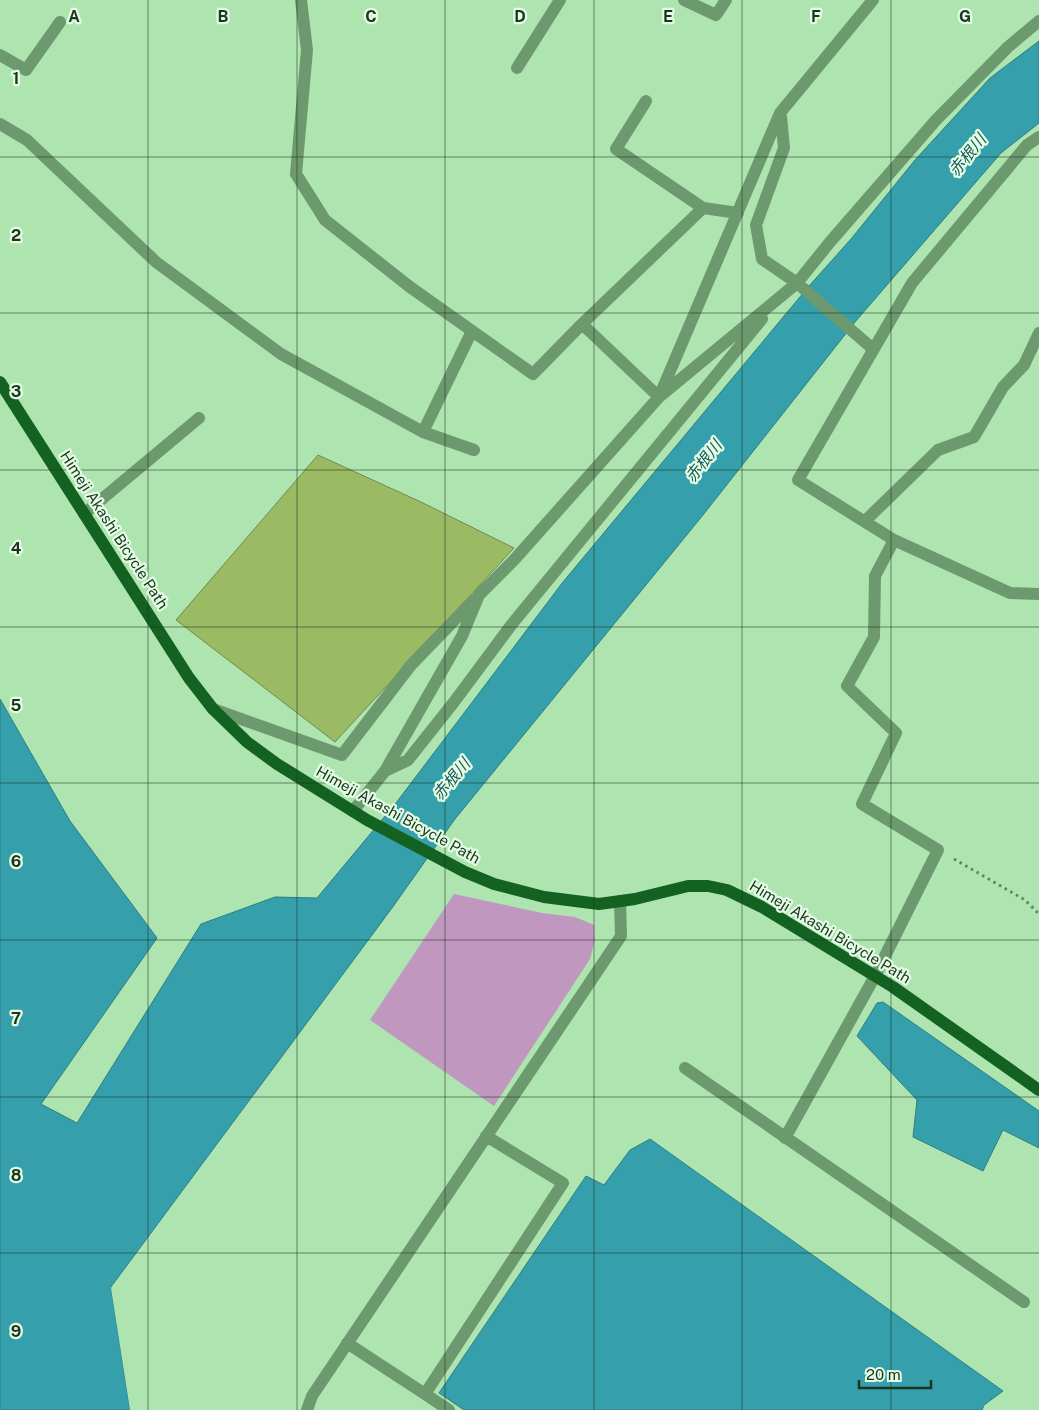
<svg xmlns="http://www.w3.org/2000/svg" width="1039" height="1410" font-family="'Public Sans','Noto Sans JP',sans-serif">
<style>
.green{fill:#bf97bf}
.water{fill:#359fab;stroke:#2e7f81}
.pier{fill:#aee4b0}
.building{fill:#9abb64;stroke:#728a4c}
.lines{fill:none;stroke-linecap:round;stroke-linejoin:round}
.path{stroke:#618562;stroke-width:3;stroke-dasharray:2.5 4;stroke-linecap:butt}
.minor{stroke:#6c996e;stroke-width:12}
.major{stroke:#136222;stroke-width:12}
.grid{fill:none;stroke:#1f3420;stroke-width:1;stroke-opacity:0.55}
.labels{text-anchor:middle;stroke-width:4.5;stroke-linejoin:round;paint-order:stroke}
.street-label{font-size:15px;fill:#1f3420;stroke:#e2fde3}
.water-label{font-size:16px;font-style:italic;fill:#1b565c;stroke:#e2fde3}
.grid-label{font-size:16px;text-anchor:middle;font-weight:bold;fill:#1f3420;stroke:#e2fde3;stroke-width:4.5;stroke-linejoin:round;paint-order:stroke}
</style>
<rect width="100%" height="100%" fill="#aee4b0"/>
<path class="green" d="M454 894 542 913 575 917 594 925 595 940 590 959 494 1106 370 1020Z"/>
<path class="water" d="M1039 41V123L1001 153 855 322 703 515 455 819 392 908 111 1287 130 1410H0V699L70 821 157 938 41 1104 77 1123 201 924 275 897 317 898 396 803 563 582 809 286 851 239 915 160 990 78Z
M883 1002 1039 1111V1148L1003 1130 983 1171 913 1137 917 1100 857 1036 877 1003Z
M650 1139 1003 1391 984 1405 982 1410H464L439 1393 586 1176 604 1185 630 1150Z"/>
<path class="pier" d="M254 1095 256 1096 113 1288 132 1410H130L111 1288Z"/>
<path class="building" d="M318 455 421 502 514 548 335 742 176 620Z"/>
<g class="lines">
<path class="path" d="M954 859 1025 900 1039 914"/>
<path class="minor" d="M301 0 307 50 296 174 325 220 410 287 533 374 582 324 659 397 797 283 830 242 936 120 1008 47 1039 21
M684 0 716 15 726 0
M0 55 26 70 60 22
M517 68 560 0
M646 101 616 149 703 208
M781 116 784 148 756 225 762 259 797 283 873 349
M0 124 27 140 156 262 281 354 423 432 474 450
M1039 137 1027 145 912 283 798 480 894 540 1010 593 1039 594
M582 324 703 208 738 213
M423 432 472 331
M84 514 199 418
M865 521 938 450 974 437 1003 387 1024 365 1039 333
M213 709 342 755 411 665 474 600
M385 771 408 760 454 702 512 624 762 319
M353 811 385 771 462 636 479 595 514 560 659 397 780 113 873 0
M685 1068 1024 1302
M785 1138 875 976 938 850 862 804 896 733 847 686 874 637 875 576 894 540
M347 1343 425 1394
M307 1410 312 1396 621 936 620 901
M449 1410 425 1394 563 1183 486 1136"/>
<path class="major" d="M0 382 189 678 213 709 247 742 277 764 367 820 465 872 494 884 544 897 599 904 635 899 688 886H708L727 890 762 907 893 987 1039 1090"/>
</g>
<path class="grid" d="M148 0V1410M297 0V1410M445 0V1410M594 0V1410M742 0V1410M891 0V1410M0 157H1039M0 313H1039M0 470H1039M0 627H1039M0 783H1039M0 940H1039M0 1097H1039M0 1253H1039"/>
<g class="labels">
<g class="street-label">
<text transform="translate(114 530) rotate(57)" y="5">Himeji Akashi Bicycle Path</text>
<text transform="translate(398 815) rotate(29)" y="5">Himeji Akashi Bicycle Path</text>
<text transform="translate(830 932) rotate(31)" y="5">Himeji Akashi Bicycle Path</text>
</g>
<g class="water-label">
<text transform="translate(967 155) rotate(-51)" y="6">赤根川</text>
<text transform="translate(703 461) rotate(-52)" y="6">赤根川</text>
<text transform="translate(451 779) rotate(-50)" y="6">赤根川</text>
</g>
</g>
<g class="grid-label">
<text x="74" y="22">A</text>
<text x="223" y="22">B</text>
<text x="371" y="22">C</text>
<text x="520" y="22">D</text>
<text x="668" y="22">E</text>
<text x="816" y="22">F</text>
<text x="965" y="22">G</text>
<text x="16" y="84">1</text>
<text x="16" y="241">2</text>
<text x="16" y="397">3</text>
<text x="16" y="554">4</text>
<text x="16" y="711">5</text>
<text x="16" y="867">6</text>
<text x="16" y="1024">7</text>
<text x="16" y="1181">8</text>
<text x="16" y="1337">9</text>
</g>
<path d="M859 1380v8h72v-8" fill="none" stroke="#1f3420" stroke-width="2.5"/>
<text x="866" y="1380" font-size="15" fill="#1f3420" stroke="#e2fde3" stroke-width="4" paint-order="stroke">20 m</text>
</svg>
